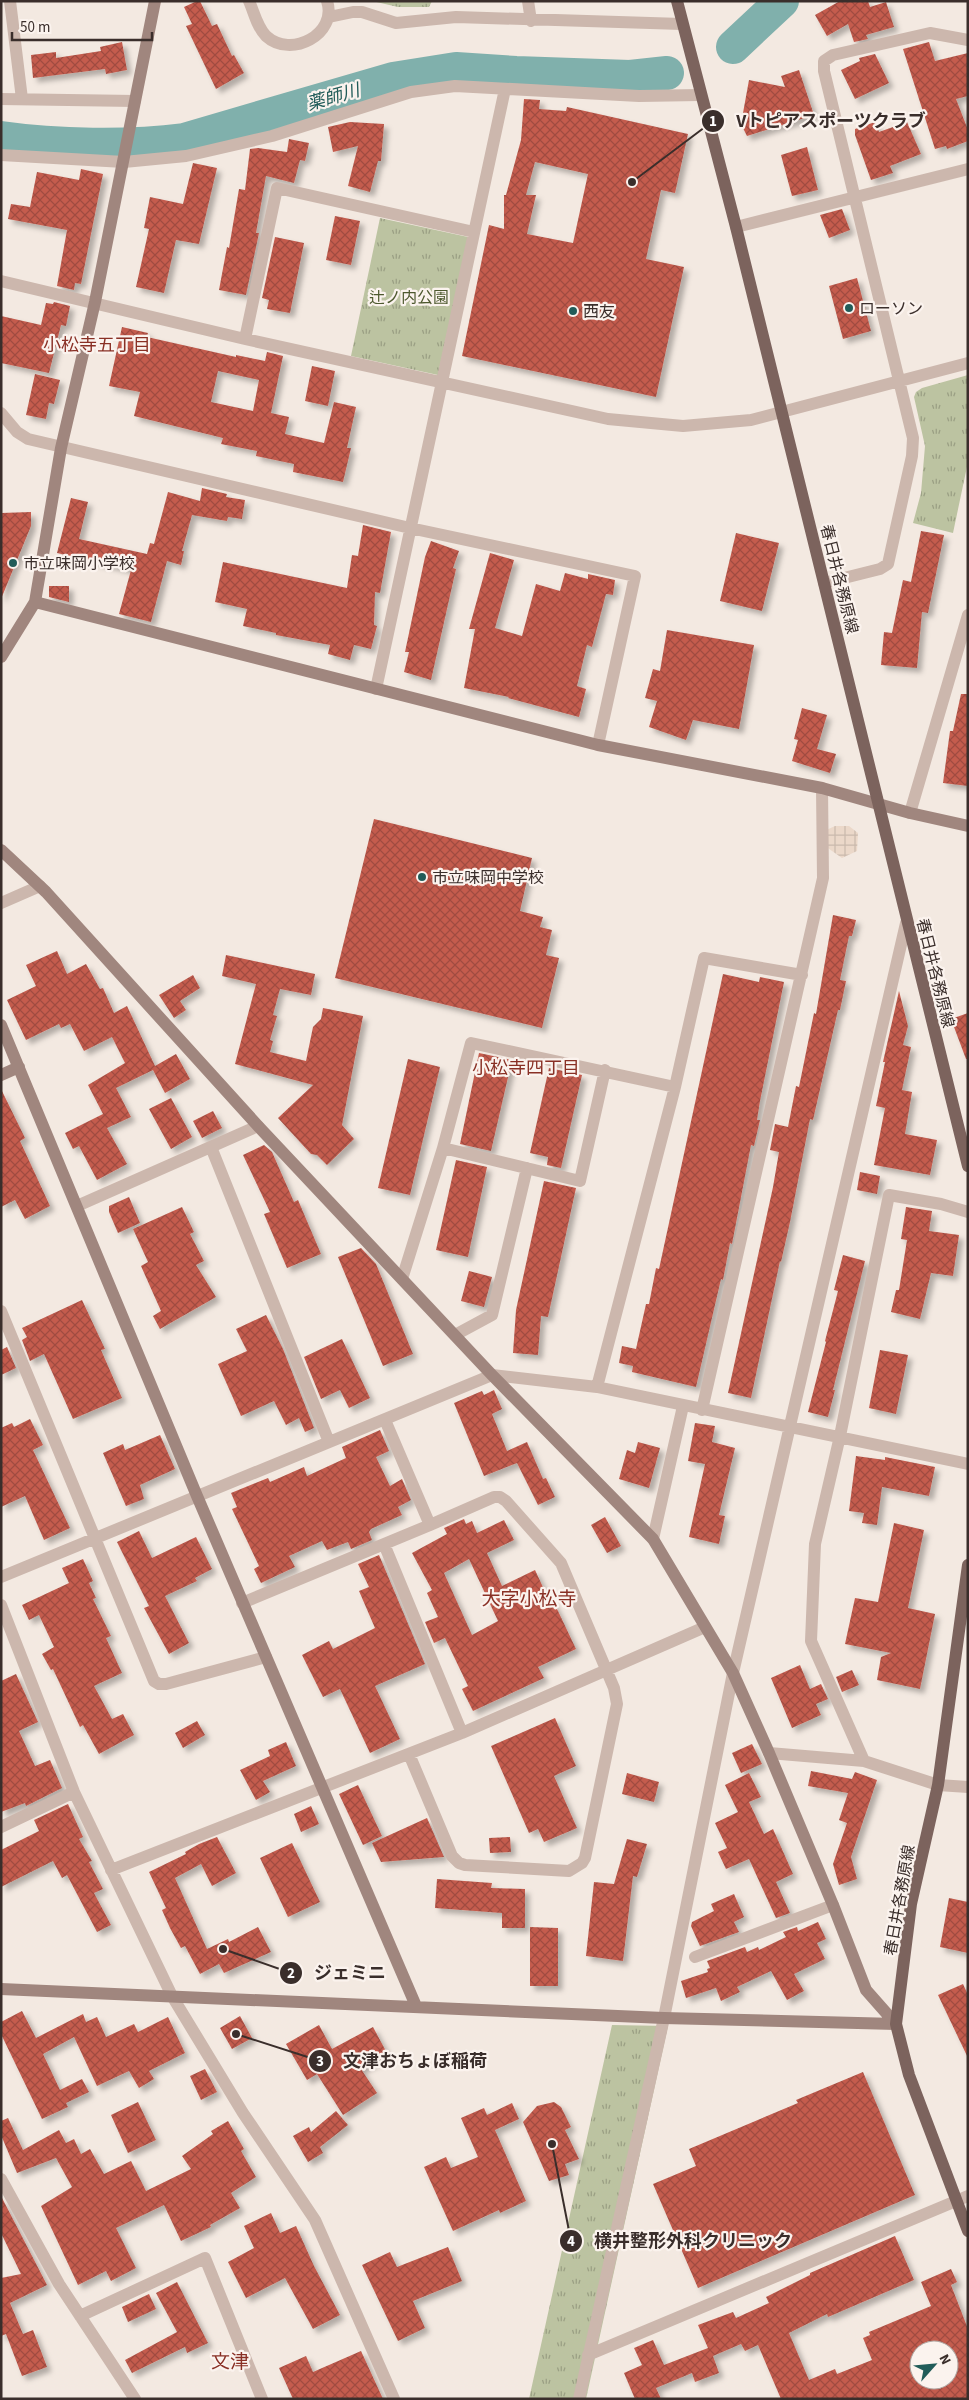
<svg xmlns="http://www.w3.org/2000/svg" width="969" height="2400" font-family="'Source Sans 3','Noto Sans JP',sans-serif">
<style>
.park{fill:url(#park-tufts)}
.plaza{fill:url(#plaza-grid)}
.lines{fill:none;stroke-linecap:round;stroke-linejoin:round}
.river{stroke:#80b0ac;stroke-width:34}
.building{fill:url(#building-cross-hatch);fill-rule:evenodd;filter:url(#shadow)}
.street{stroke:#ccb7ad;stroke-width:12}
.secondary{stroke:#a0867e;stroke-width:12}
.primary{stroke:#7c635d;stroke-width:12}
.poi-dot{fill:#215c59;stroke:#fbf3ee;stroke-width:2}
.labels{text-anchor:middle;stroke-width:4.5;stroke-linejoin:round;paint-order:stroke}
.park-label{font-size:16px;fill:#4e592f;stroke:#fbf3ee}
.poi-label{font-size:16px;fill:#3a2e2b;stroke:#fbf3ee;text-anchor:start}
.street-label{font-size:16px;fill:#3a2e2b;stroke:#fbf3ee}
.water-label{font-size:18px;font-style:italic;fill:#215c59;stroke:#fbf3ee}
.neighbourhood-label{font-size:18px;fill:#893025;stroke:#fbf3ee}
.quarter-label{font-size:19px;fill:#893025;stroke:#fbf3ee}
.leader{fill:none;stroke:#3a2e2b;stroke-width:2}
.callout-dot{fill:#3a2e2b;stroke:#fbf3ee;stroke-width:2}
.mark-label{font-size:15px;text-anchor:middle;font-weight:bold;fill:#fff}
.callout-label{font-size:18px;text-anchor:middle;font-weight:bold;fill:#3a2e2b;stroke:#fbf3ee;stroke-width:4.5;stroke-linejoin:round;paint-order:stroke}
</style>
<defs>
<pattern id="park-tufts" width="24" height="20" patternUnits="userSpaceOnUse" patternTransform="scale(1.25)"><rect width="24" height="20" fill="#bcc3a1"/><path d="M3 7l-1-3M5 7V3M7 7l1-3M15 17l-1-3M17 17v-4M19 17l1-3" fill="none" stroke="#9a9f83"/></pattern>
<pattern id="plaza-grid" width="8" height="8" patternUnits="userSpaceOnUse" patternTransform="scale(1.25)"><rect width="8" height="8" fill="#ebd8c9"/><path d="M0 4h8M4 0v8" fill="none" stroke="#cabaad"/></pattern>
<pattern id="building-cross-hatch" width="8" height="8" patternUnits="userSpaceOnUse" patternTransform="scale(1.25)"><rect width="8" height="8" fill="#c45c4e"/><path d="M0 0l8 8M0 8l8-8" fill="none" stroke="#a04c41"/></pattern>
<filter id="shadow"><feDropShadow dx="4.5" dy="4.5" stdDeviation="2.5" flood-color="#0004"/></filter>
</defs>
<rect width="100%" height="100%" fill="#f3e9e1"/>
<path class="park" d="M372 1H432L429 7H398Z
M380 218 468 237 438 375 351 356Z
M968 375V462L953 533 913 523 921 493 925 446 914 397 916 392 922 388Z
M612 2025 668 2026 586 2399H529Z"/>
<path class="plaza" d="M835 826H849L858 833 857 851 842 858 822 844V832Z"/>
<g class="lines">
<path class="river" d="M733 47 782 1
M1 138C57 146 129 147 184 140L393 79 456 69 516 73 630 77 667 73"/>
</g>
<path class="building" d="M197 1H200L212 26 217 24 232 56 234 55 244 73 216 89 186 26 192 24 184 7Z
M840 1H868L870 7 886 2 894 27 866 35 868 39 854 42 848 24 827 36 815 15Z
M122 42 127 70 106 74 105 69 33 78 31 55 56 52V58L101 51 100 47Z
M929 42 935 61 968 53V96L956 99 968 130V141L947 149 946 146 935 149 903 49Z
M875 54 889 83 855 99 841 70 860 61 859 58Z
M799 70 814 115 747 136 741 124 749 80 785 87 781 76Z
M524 99 540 100 539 109 566 111 567 107 688 134 675 193 661 190 646 259 684 267 656 397 462 356 489 225 504 229V195H506L521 140ZM535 162 588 174 573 243 527 234 536 195H526Z
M350 122 384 124 381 161H378L370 192 348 186 358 146 333 152 328 127Z
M875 122 879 132 907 122 921 154 890 166 893 173 871 180 855 135V129Z
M289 139 309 143 305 161 300 160 294 183 266 176 256 233H259L246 295 219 290 227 247 229 248 239 189 245 190 250 149 258 148 287 152Z
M807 147 818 190 792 196 781 155Z
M193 163 217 168 199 244 176 240 164 293 136 287 149 229 144 228 150 197 183 204Z
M81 169 103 174 81 284 75 283 74 290 57 286 67 230 8 219 11 204 30 207 37 172 79 180Z
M842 209 850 230 829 238 820 215Z
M335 216 360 221 351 265 326 260Z
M275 237 304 243 290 313 267 309 269 300 262 298Z
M857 278 871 331 843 339 829 286Z
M54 302 70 306 66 326 61 325 49 373 1 363V316L41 325 46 303 53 304Z
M122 327 148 333 147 337 236 357V355L265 361 267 352 283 356 271 413 289 417 285 434 324 443 334 402 356 407 347 448H351L343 482 293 472 294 464 256 456 257 451 221 444 223 438 134 416 140 392 109 386ZM218 371 259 380 253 411 211 402Z
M312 366 335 371 328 406 305 401Z
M35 374 60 380 54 404 49 403 46 419 26 415Z
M202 488 227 494 226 497 245 500 242 519 228 517 227 521 192 515 182 551H184L181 565 167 561 151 622 119 614 131 570 57 553 71 498 88 502 79 539 147 554 150 543 154 544 168 492 200 501Z
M31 512V526L1 599V513Z
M363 525 391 532 380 593 375 592 374 625 377 626 371 649 354 645 350 660 328 654 330 645 276 635V633L243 626 247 609 215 602 223 562 347 588 352 555 358 556Z
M921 531 944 535 928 613 922 612 917 668 881 665 884 632 892 633 903 580 911 582Z
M736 533 779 543 762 611 720 601Z
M431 541 459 551 453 568 456 569 431 680 404 672 409 652H405L425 557Z
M490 553 514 560 495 628 522 636 536 584 560 591 565 573 588 579V574L615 580 613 595 606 594 592 647 587 645 577 686 586 689 579 717 508 698 509 697 464 688 475 629H469Z
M49 586H69V602L49 597Z
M667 630 754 645 739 729 693 720 686 740 649 727 657 701 645 698 653 669 660 671Z
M961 694H968V786L943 783 950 731H953Z
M802 708 827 715 817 749 836 754 830 773 792 761 798 740 794 739Z
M374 819 532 858 520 911 543 917 540 927 552 930 546 955 559 958 542 1028 335 978Z
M833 915 856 920 852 936H849L840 980 846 981 840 1010H838L813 1120 810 1119 790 1222 781 1262 780 1261 751 1398 728 1393 773 1187 779 1152 770 1150 775 1124 788 1127 796 1086 799 1087 814 1013 816 1014Z
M57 951 67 974 86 964 100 989 103 988 114 1013 127 1006 155 1066 176 1054 190 1079 165 1093 153 1070 116 1088 131 1117 107 1128 127 1164 97 1180 79 1146 73 1149 65 1133 103 1114 88 1085 125 1063 112 1037 84 1051 70 1024 61 1028 59 1024 26 1040 7 1000 36 986 26 965Z
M226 955 315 974 311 995 280 989 273 1015 277 1016 270 1040 273 1041 270 1052 306 1061 313 1027 321 1019 323 1008 363 1016 342 1125 354 1139 327 1165 317 1155 311 1154 278 1118 313 1085 235 1064 256 984 222 976Z
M723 974 759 982 760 977 784 982 760 1101 757 1120H760L754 1146 751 1145 732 1244 730 1243 723 1280 721 1279 696 1387 632 1372 633 1366 619 1363 622 1346 636 1349 646 1304H649L656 1268 659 1269Z
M193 975 200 988 180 1001 186 1010 174 1018 159 995Z
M899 991 908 1026 903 1045 911 1047 902 1090 912 1092 905 1134 937 1140 930 1175 874 1165 885 1108 876 1106 885 1062H883Z
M968 1013V1059H966L951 1019Z
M479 1053 512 1060 491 1151 460 1144Z
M408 1059 440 1067 410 1195 378 1188Z
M549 1068 582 1075 561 1168 547 1165 548 1157 530 1153Z
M1 1089 25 1138 20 1141 50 1206 25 1219 15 1200 1 1207Z
M171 1098 192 1137 171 1149 149 1109Z
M213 1111 222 1128 202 1138 193 1121Z
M264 1145 272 1152 294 1202 298 1200 321 1254 287 1268 264 1214 270 1212 243 1155Z
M456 1160 487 1167 468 1257 436 1250Z
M860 1172 880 1176 877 1194 857 1190Z
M544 1181 576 1188 548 1317 541 1316 538 1355 513 1353 516 1310Z
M129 1197 140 1223 118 1233 109 1212V1206Z
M182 1207 194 1232 190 1234 204 1261 196 1265 216 1297 160 1329 153 1316 161 1311 141 1266 148 1262 133 1229Z
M906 1207 932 1211 929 1231 959 1235 953 1276 931 1273 920 1319 891 1312 896 1290H899L907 1240 901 1239Z
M361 1248 376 1264 413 1354 383 1366 338 1257Z
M843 1255 865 1261 833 1390H835L828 1417 808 1412 826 1342 825 1341 838 1291 834 1290Z
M469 1271 492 1277 484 1307 461 1301Z
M82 1300 105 1349 101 1350 122 1398 73 1419 44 1354 30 1361 22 1340 27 1337 22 1328Z
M266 1315 283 1349 314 1428 305 1432 299 1418 286 1425 274 1401 241 1416 218 1364 247 1351 236 1329Z
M342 1339 370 1398 349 1408 340 1390 321 1399 304 1357Z
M7 1347 16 1368 1 1375V1350Z
M880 1350 908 1355 896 1414 869 1408Z
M494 1390 502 1409 492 1414 507 1451 527 1442 543 1479 546 1478 555 1497 538 1505 517 1463 484 1476 454 1403 482 1391 484 1395Z
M30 1419 43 1445 33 1450 70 1528 44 1540 25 1496 1 1507V1428L12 1423 14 1427Z
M695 1423 715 1426 712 1442 735 1448 719 1515 725 1516 719 1544 689 1537 705 1464 688 1461Z
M380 1430 389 1451 376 1457 390 1486 402 1479 411 1500 398 1507 402 1515 371 1529 369 1532 372 1540 351 1549 348 1542 327 1550 322 1541 289 1556 295 1567 261 1583 254 1569 259 1566 232 1509 237 1507 231 1493 268 1478 270 1482 304 1467 307 1476 346 1458 342 1447Z
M160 1435 175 1469 140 1485 144 1499 126 1506 103 1453 123 1444 125 1450Z
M638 1442 660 1448 649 1488 619 1479 627 1450 635 1453Z
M856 1456 885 1460V1457L935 1467 929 1496 882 1487 877 1525 862 1523 864 1513 849 1511Z
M605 1517 621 1546 607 1553 591 1525Z
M464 1519 466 1524 472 1521 477 1533 504 1520 514 1540 487 1553 502 1586 535 1570 548 1598 550 1597 558 1611 576 1649 538 1667 544 1678 473 1711 462 1689 468 1686 445 1638 434 1643 425 1622 438 1617 427 1593 432 1590 412 1553 447 1534 444 1528ZM469 1559 498 1621 472 1635 444 1573Z
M894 1523 924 1530 908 1608 935 1614 920 1689 877 1680 881 1657 891 1653 845 1644 855 1598 878 1602Z
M139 1531 152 1558 196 1537 212 1569 195 1578 197 1581 165 1596 189 1643 169 1654 144 1608 149 1606 117 1542Z
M379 1555 425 1664 375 1686 400 1739 370 1753 340 1689 323 1697 302 1655 329 1641 333 1649 375 1628 359 1591 369 1587 358 1564Z
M83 1559 93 1581 89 1583 96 1598 93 1599 111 1636 106 1638 122 1673 94 1686 112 1719 123 1714 134 1735 99 1754 83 1725 80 1727 53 1669 51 1670 42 1654 54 1647 39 1615 29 1620 22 1605 69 1583 62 1568Z
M800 1665 810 1689 821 1684 828 1699 816 1704 821 1715 792 1728 771 1678Z
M852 1670 859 1685 842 1692 836 1677Z
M16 1674 38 1722 19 1731 35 1766 50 1760 62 1788 26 1806 25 1803 1 1812V1681Z
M555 1718 576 1766 554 1776 577 1828 544 1842 538 1829 529 1833 491 1746Z
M197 1721 205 1735 183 1748 175 1733Z
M286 1742 296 1766 263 1781 270 1792 256 1800 240 1770 270 1756 268 1750Z
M752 1744 762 1764 741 1773 732 1753Z
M811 1771 852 1779 855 1772 877 1780 851 1857 857 1879 839 1885 833 1864 847 1823 839 1820 848 1793 808 1786Z
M627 1773 659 1782 654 1802 622 1794Z
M749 1773 761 1797 749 1802 764 1834 773 1829 793 1874 776 1882 790 1913 776 1918 749 1859 726 1869 718 1852 727 1848 715 1823 738 1812 725 1785Z
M358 1785 382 1836 363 1845 339 1794Z
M68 1804 83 1837 79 1839 92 1861 89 1862 103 1889 94 1893 111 1925 97 1932 67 1875 62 1878 53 1861 1 1887V1850L39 1831 34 1820Z
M311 1806 319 1824 301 1832 294 1814Z
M427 1818 444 1857 381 1862 372 1843Z
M217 1837 236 1873 212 1886 201 1864 175 1878 207 1949 228 1939 229 1942 258 1927 271 1952 224 1973 219 1964 200 1974 185 1946 181 1948 170 1928 162 1910 166 1908 149 1872 186 1854 185 1852 199 1844Z
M510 1837 511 1852 490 1853 489 1838Z
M627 1839 647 1844 637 1877 633 1876 623 1961 586 1956 594 1882 614 1884Z
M292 1843 320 1902 288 1917 260 1858Z
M437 1879 492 1883 491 1888 525 1889V1928H502V1913L435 1908Z
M734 1894 744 1917 734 1922 739 1932 700 1946 691 1926 692 1922 714 1911 711 1904Z
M949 1898 968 1902V1953L940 1947Z
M818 1922 826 1939 817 1943 825 1959 794 1974 804 1991 787 2000 771 1971 737 1987 740 1992 721 2001 716 1988 686 1998 681 1981 708 1972 707 1969 710 1968 707 1961 745 1947 747 1952 758 1947 759 1950 786 1937 783 1932 797 1927 798 1931Z
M530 1927 558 1928V1986H530Z
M963 1984 968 1995V2058L938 1995Z
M22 2011 36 2038 83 2014 86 2022 97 2017 106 2037 134 2024 138 2032 168 2017 185 2053 149 2071 154 2079 139 2088 129 2071 97 2086 74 2037 43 2054 60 2090 82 2079 89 2092 66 2103 68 2107 42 2119 1 2034V2022Z
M240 2016 252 2038 232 2049 220 2028Z
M319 2025 332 2049 373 2027 388 2055 361 2069 377 2093 343 2115 317 2074 307 2080 286 2044Z
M205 2069 217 2092 201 2100 190 2076Z
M863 2072 915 2195 698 2288 653 2184 696 2166 689 2149 798 2103 796 2100Z
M138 2102 156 2140 128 2153 111 2115Z
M554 2102 561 2107 571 2127 565 2130 579 2159 565 2164 569 2175 549 2181 523 2122 537 2106Z
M512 2103 519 2119 495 2130 526 2201 500 2213 499 2210 453 2231 424 2167 446 2157 451 2168 478 2157 461 2118 484 2108 487 2115Z
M336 2111 348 2125 320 2147 323 2153 308 2162 293 2136 309 2127 311 2132Z
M8 2118 23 2150 59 2130 66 2143 74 2139 81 2154 90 2149 104 2174 131 2161 146 2191 191 2169 182 2156 213 2134 211 2131 228 2121 244 2149 241 2151 256 2177 231 2193 240 2208 210 2225 211 2227 181 2241 164 2205 116 2228 136 2268 111 2281 106 2271 78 2285 41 2206 72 2187 56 2158 17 2173 1 2135V2121Z
M1 2196 47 2285 10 2303 23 2334 33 2330 47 2367 22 2376 6 2334 1 2336V2278L21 2274 1 2233Z
M271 2213 280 2233 296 2226 314 2266 340 2315 313 2329 285 2278 246 2298 228 2262 254 2248 244 2226Z
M895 2236 914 2280 828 2317 827 2314 789 2333 809 2380 835 2369 837 2374 872 2360 863 2338 870 2335 869 2332 931 2306 921 2282 951 2269 957 2282 951 2285 968 2329V2399H781L758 2345 745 2351 741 2344 713 2356 719 2373 695 2382 692 2373 656 2388 661 2399H635L624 2373 642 2365 634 2348 653 2340 664 2365 708 2348 698 2325 733 2312 736 2318 769 2303 766 2297 810 2275V2273ZM919 2350H949V2380H919Z
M448 2247 462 2281 413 2301 425 2328 398 2341 362 2265 390 2252 397 2267Z
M177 2282 208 2343 187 2353 185 2347 132 2373 125 2360 177 2332 156 2293Z
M149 2294 156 2309 128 2322 122 2307Z
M361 2351 383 2399H293L279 2368 306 2356 313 2372Z"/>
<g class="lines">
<path class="street" d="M10 1 22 99
M249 1C254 12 257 27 266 36 291 59 338 34 327 1
M528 1 531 21
M329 17 353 12H362L396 23 456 17 682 24
M1 99 135 101
M1 155 124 162 186 156 272 136 411 92 455 86 639 96 700 95
M736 227 968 169
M1 281 245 339 608 419 683 426 751 420 968 363
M245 339 277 188 474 232
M1 413 17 432 28 439 410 528 635 576 598 745
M824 583 880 569 888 564 912 456 913 438 824 71V61L833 55 930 33 968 40
M376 689 505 89
M910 813 968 615
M1 903 40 886
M211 1147 329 1442
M443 1148 580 1181 605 1070
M77 1206 258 1126
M402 1279 443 1148 471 1043 675 1087
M1 1311 154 1681 159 1684H166L266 1657
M455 1335 492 1315 527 1168
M597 1387 675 1087 704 958 802 975
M702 1410 823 878 822 788
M385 1420 430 1525 494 1497H500L506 1501 561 1563 614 1688 617 1704 585 1858 582 1863 569 1871 465 1865 459 1863 452 1856 409 1754
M653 1539 683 1406
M384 1544 462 1733
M1 1577 492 1375 597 1387 968 1464
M242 1603 430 1525
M1 1605 74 1792 172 1996 243 2113 315 2220 394 2399
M769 1753 864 1761 938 1785 968 1787
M864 1761 811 1641 815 1544 840 1436 889 1195 941 1204 968 1212
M1 1827 74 1792
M111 1870 462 1733 705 1627
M695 1957 833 1905
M1 2179 59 2284 135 2399
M80 2316 205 2258 262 2399
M588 2355 968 2196
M579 2399 664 2018 733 1673 906 923"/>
<path class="secondary" d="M35 602 598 745 822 788 910 813 968 826
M1 657 35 602 61 448 95 302 155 1
M1 850 46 892 258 1126 492 1375 653 1539 733 1673 769 1753 833 1905 866 1990 896 2024
M1 1025 197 1496 416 2006
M1 1075 19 1067
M1 1989 664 2018 896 2024"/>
<path class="primary" d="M677 1 736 227 968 1166
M968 1565 938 1785 911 1904 896 2024 909 2075 968 2231"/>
</g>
<g class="poi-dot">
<circle cx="849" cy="308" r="5"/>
<circle cx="573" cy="311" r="5"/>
<circle cx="13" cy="563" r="5"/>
<circle cx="422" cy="877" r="5"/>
</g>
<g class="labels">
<g class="park-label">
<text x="409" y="303">辻ノ内公園</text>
</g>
<g class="poi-label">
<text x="859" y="314">ローソン</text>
<text x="583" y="317">西友</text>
<text x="23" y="569">市立味岡小学校</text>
<text x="432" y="883">市立味岡中学校</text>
</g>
<g class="street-label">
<text transform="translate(840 579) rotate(76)" y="6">春日井各務原線</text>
<text transform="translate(936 973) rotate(76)" y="6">春日井各務原線</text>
<text transform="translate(899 1900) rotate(-80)" y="6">春日井各務原線</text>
</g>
<g class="water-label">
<text transform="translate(333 97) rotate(-16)" y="6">薬師川</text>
</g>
<g class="neighbourhood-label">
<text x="97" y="351">小松寺五丁目</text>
<text x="526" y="1074">小松寺四丁目</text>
</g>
<g class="quarter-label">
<text x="529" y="1605">大字小松寺</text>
<text x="230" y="2368">文津</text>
</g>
</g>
<path class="leader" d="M632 182L713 121M223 1949L291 1973M236 2034L320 2061M552 2144L571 2241"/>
<g class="callout-dot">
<circle cx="632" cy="182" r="5"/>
<circle cx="223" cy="1949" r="5"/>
<circle cx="236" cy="2034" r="5"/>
<circle cx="552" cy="2144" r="5"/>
<circle cx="713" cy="121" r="12"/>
<circle cx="291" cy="1973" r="12"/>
<circle cx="320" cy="2061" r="12"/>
<circle cx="571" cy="2241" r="12"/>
</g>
<g class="mark-label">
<text x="713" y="126">1</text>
<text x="291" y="1978">2</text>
<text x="320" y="2066">3</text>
<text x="571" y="2246">4</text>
</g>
<g class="callout-label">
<text x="831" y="127">Vトピアスポーツクラブ</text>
<text x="350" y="1979">ジェミニ</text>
<text x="415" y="2067">文津おちょぼ稲荷</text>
<text x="693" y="2247">横井整形外科クリニック</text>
</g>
<rect width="969" height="2400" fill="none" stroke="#3a2e2b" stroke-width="5"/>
<g transform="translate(934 2365) rotate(63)"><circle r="24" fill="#fbf3ee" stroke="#aea4a0"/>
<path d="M0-4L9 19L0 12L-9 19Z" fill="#215c59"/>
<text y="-8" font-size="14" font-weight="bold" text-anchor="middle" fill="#3a2e2b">N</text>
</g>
<path d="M12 32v8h140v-8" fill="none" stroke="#3a2e2b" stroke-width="2.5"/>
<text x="20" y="32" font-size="15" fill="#3a2e2b" stroke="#fbf3ee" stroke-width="4" paint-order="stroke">50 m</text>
</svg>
